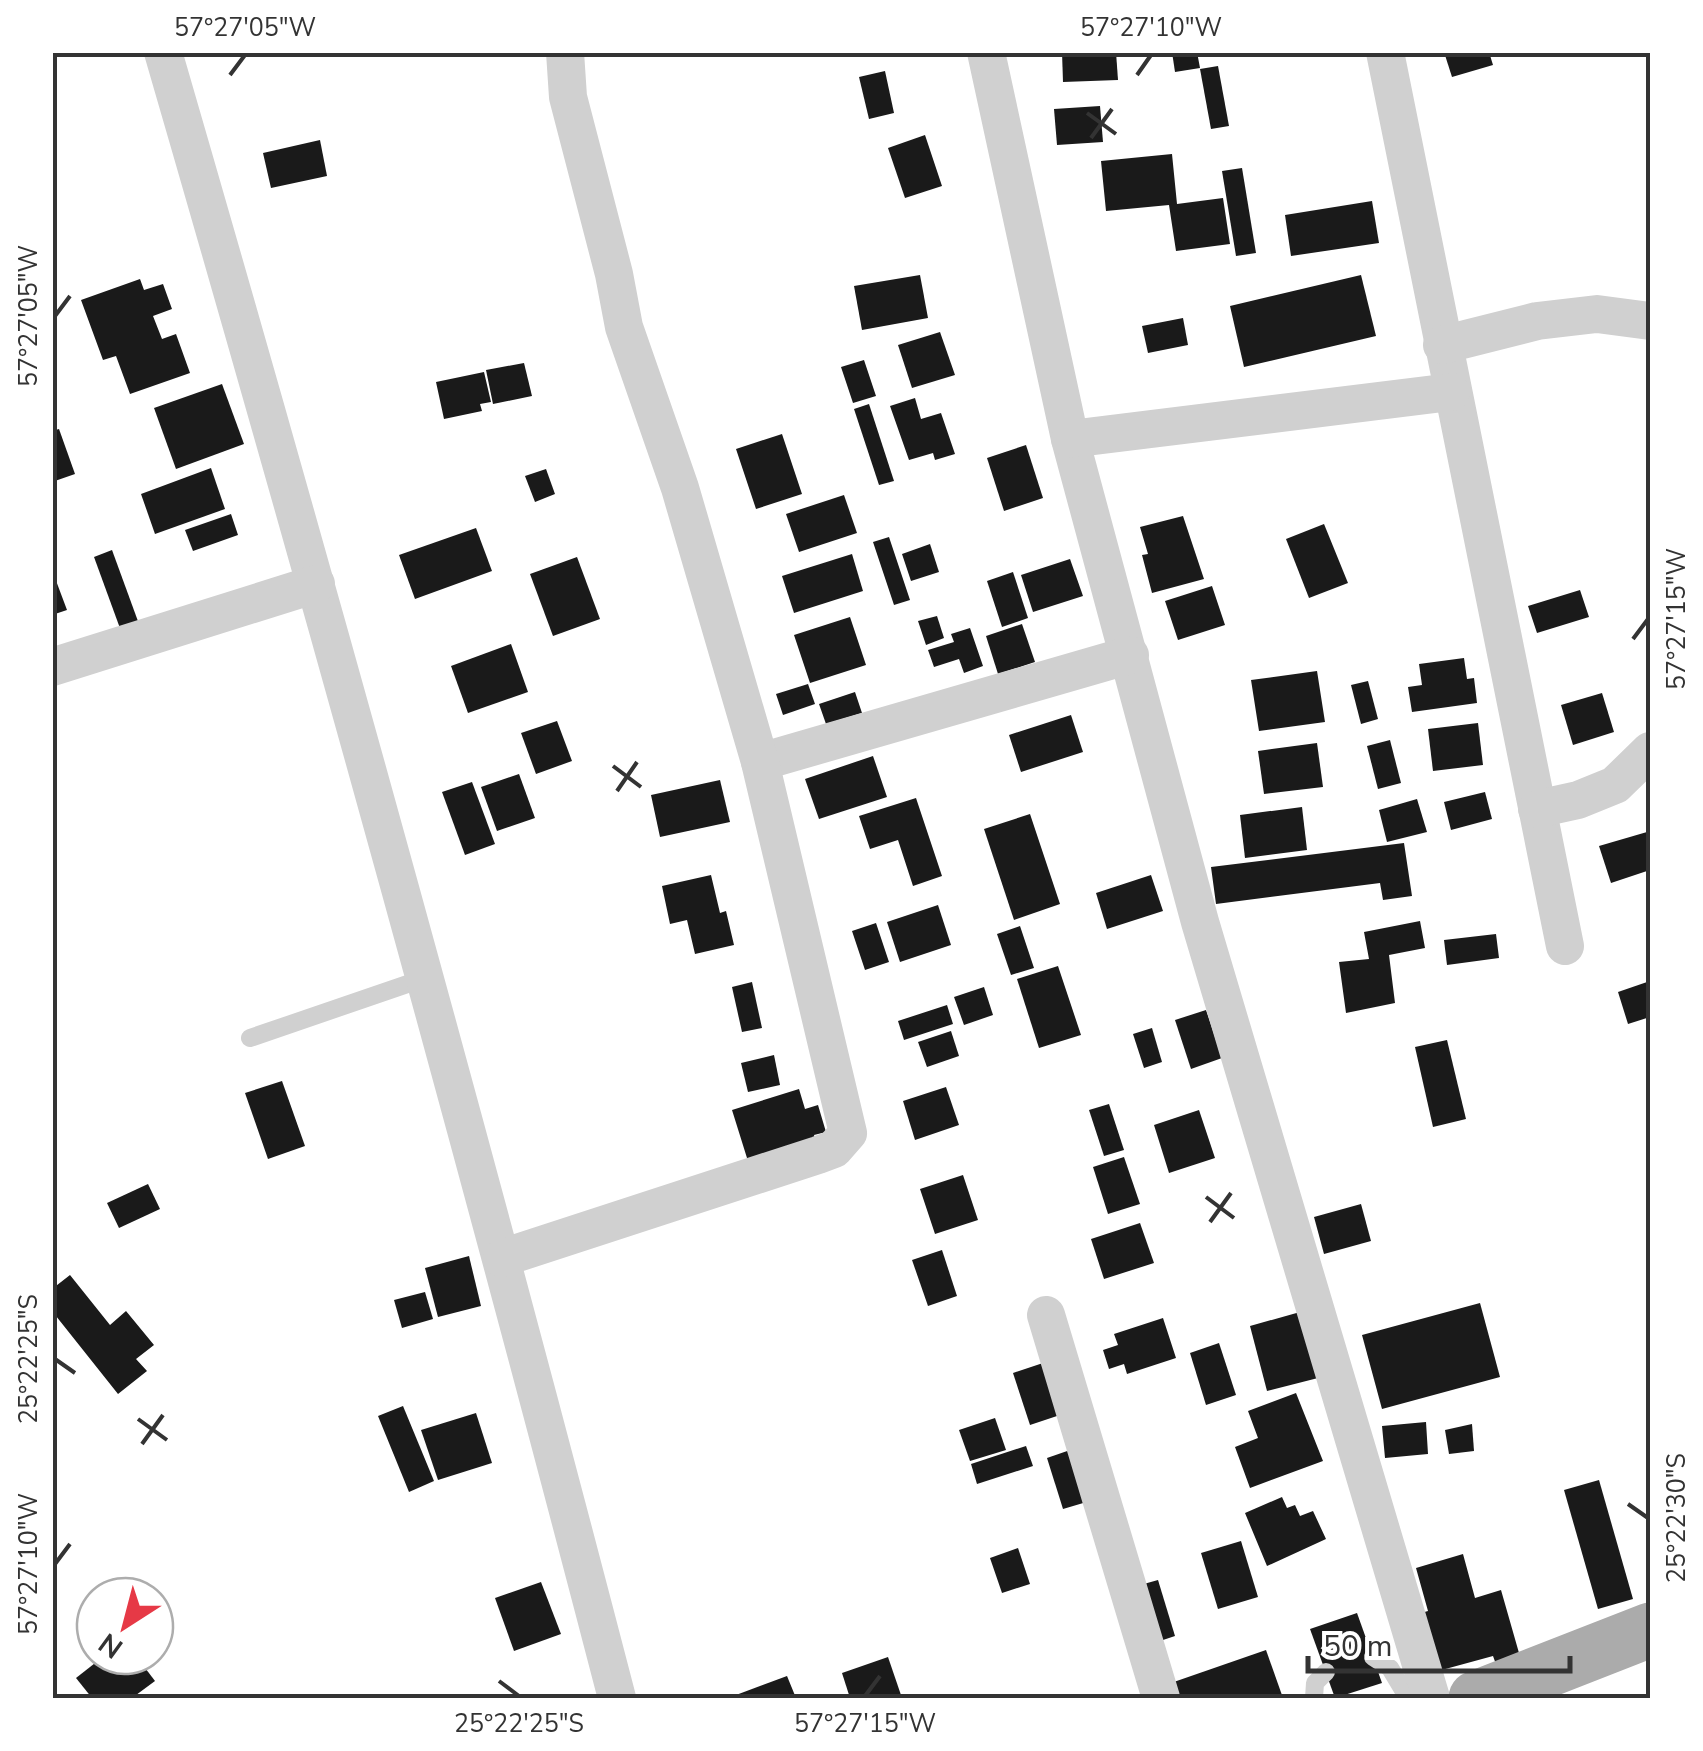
<svg xmlns="http://www.w3.org/2000/svg" width="1703" height="1751" font-family="'Nunito Sans',sans-serif">
  <style>
    .building { fill: #1a1a1a }
    .lines { fill: none; stroke-linecap: round; stroke-linejoin: round }
    .lane { stroke: #d0d0d0; stroke-width: 18 }
    .street { stroke: #d0d0d0; stroke-width: 38 }
    .primary { stroke: #ababab; stroke-width: 55 }
    .ticks { fill: none; stroke: #333; stroke-width: 4 }
    .neatline { fill: none; stroke: #333; stroke-width: 4 }
    .ticks-label { font-size: 25px; text-anchor: middle; fill: #333 }
  </style>
  <rect width="100%" height="100%" fill="#fff"/>
  <g class="building">
    <path d="M1062 52H1116L1118 80 1063 82Z"/>
    <path d="M1172 52H1197L1200 68 1175 72Z"/>
    <path d="M1444 52H1489L1493 65 1452 77Z"/>
    <path d="M1218 66 1229 126 1211 129 1200 69Z"/>
    <path d="M885 71 894 113 869 119 859 77Z"/>
    <path d="M1100 106 1103 142 1057 145 1054 109Z"/>
    <path d="M925 135 942 186 905 198 888 148Z"/>
    <path d="M320 140 327 176 271 188 263 153Z"/>
    <path d="M1172 154 1177 204 1223 198 1230 244 1176 251 1169 205 1106 211 1101 161Z"/>
    <path d="M1242 168 1256 253 1236 256 1222 171Z"/>
    <path d="M1372 201 1379 243 1291 256 1285 215Z"/>
    <path d="M920 275 928 318 862 330 854 286Z"/>
    <path d="M1361 275 1376 336 1244 367 1230 306Z"/>
    <path d="M140 279 144 290 163 284 172 309 153 316 162 339 176 334 190 373 130 394 116 356 103 360 81 300Z"/>
    <path d="M1183 318 1188 345 1148 353 1142 326Z"/>
    <path d="M940 332 955 375 912 388 898 345Z"/>
    <path d="M864 360 876 396 853 403 841 367Z"/>
    <path d="M524 363 532 396 493 404 486 370Z"/>
    <path d="M484 372 491 402 480 404 482 411 444 419 436 382Z"/>
    <path d="M222 384 244 444 176 469 154 408Z"/>
    <path d="M915 398 921 419 941 413 955 454 935 460 933 453 909 460 890 406Z"/>
    <path d="M869 404 894 481 879 485 854 409Z"/>
    <path d="M59 429 75 474 52 482V431Z"/>
    <path d="M782 434 802 494 756 509 736 449Z"/>
    <path d="M1026 445 1043 498 1004 511 987 458Z"/>
    <path d="M211 468 225 509 155 534 141 494Z"/>
    <path d="M546 469 555 494 535 502 525 476Z"/>
    <path d="M844 495 857 533 799 552 786 514Z"/>
    <path d="M231 514 238 535 193 551 185 530Z"/>
    <path d="M1183 516 1204 579 1152 593 1142 555 1148 554 1140 527Z"/>
    <path d="M1324 524 1348 583 1309 598 1286 539Z"/>
    <path d="M476 528 492 571 415 599 399 555Z"/>
    <path d="M889 537 910 600 894 605 873 542Z"/>
    <path d="M930 544 939 572 911 581 902 554Z"/>
    <path d="M112 550 139 624 121 631 94 557Z"/>
    <path d="M852 554 863 591 794 613 782 576Z"/>
    <path d="M577 557 600 619 553 636 530 574Z"/>
    <path d="M1070 559 1083 596 1033 612 1021 575Z"/>
    <path d="M1013 572 1028 618 1002 627 987 581Z"/>
    <path d="M55 578 67 610 55 614 52 606V579Z"/>
    <path d="M1212 586 1225 625 1178 640 1165 601Z"/>
    <path d="M1580 590 1589 617 1537 633 1528 606Z"/>
    <path d="M937 616 944 638 926 645 918 621Z"/>
    <path d="M850 617 866 665 810 683 794 635Z"/>
    <path d="M1022 624 1035 662 998 674 986 636Z"/>
    <path d="M970 628 983 666 964 673 959 659 934 667 928 650 954 642 951 634Z"/>
    <path d="M511 644 528 692 468 713 451 666Z"/>
    <path d="M1464 658 1467 679 1474 678 1477 703 1412 712 1408 687 1422 685 1419 664Z"/>
    <path d="M1317 671 1325 722 1259 731 1251 680Z"/>
    <path d="M1368 681 1378 719 1361 724 1351 685Z"/>
    <path d="M808 684 815 704 783 715 776 694Z"/>
    <path d="M855 692 862 713 826 724 819 704Z"/>
    <path d="M1602 693 1614 732 1573 745 1561 705Z"/>
    <path d="M1071 715 1083 752 1021 772 1009 735Z"/>
    <path d="M557 721 572 761 536 774 521 733Z"/>
    <path d="M1478 723 1483 765 1433 771 1428 729Z"/>
    <path d="M1390 740 1401 783 1378 789 1367 746Z"/>
    <path d="M1317 743 1323 787 1264 794 1258 751Z"/>
    <path d="M873 756 887 797 819 819 805 779Z"/>
    <path d="M519 774 535 818 497 831 481 787Z"/>
    <path d="M720 780 730 822 660 837 651 795Z"/>
    <path d="M472 782 495 844 465 855 442 792Z"/>
    <path d="M1485 792 1492 819 1451 830 1444 802Z"/>
    <path d="M916 798 942 876 913 886 898 840 870 849 859 816Z"/>
    <path d="M1417 799 1427 832 1387 842 1379 810Z"/>
    <path d="M1302 807 1307 850 1245 858 1240 815Z"/>
    <path d="M1030 814 1060 904 1014 920 984 829Z"/>
    <path d="M1647 832 1650 870 1611 883 1599 846Z"/>
    <path d="M1404 843 1412 896 1383 900 1380 883 1216 904 1211 867Z"/>
    <path d="M711 875 720 913 726 911 734 945 695 954 687 920 670 924 662 886Z"/>
    <path d="M1151 875 1163 911 1107 929 1096 893Z"/>
    <path d="M938 905 951 945 900 962 887 922Z"/>
    <path d="M1420 921 1425 948 1389 955 1395 1003 1346 1013 1339 962 1369 959 1364 932Z"/>
    <path d="M876 923 889 962 865 970 852 931Z"/>
    <path d="M1020 926 1034 968 1011 975 997 934Z"/>
    <path d="M1496 934 1499 958 1447 965 1444 940Z"/>
    <path d="M1058 966 1081 1035 1039 1048 1017 979Z"/>
    <path d="M1650 981V1017L1628 1024 1618 992Z"/>
    <path d="M752 982 762 1028 742 1032 732 987Z"/>
    <path d="M984 987 993 1015 964 1025 954 997Z"/>
    <path d="M947 1005 953 1024 904 1040 898 1021Z"/>
    <path d="M1206 1010 1222 1058 1191 1069 1175 1020Z"/>
    <path d="M1152 1028 1162 1062 1144 1068 1133 1034Z"/>
    <path d="M951 1031 959 1056 927 1067 918 1042Z"/>
    <path d="M1447 1040 1466 1119 1433 1127 1415 1047Z"/>
    <path d="M774 1055 780 1085 748 1092 741 1063Z"/>
    <path d="M282 1081 305 1146 268 1159 245 1093Z"/>
    <path d="M946 1087 959 1125 915 1140 903 1101Z"/>
    <path d="M799 1089 805 1109 818 1105 826 1132 814 1135 819 1153 752 1174 732 1110Z"/>
    <path d="M1109 1104 1124 1150 1104 1156 1089 1110Z"/>
    <path d="M1199 1110 1215 1158 1169 1173 1154 1125Z"/>
    <path d="M1124 1157 1140 1204 1108 1214 1093 1167Z"/>
    <path d="M963 1175 978 1220 935 1234 920 1189Z"/>
    <path d="M148 1184 160 1209 119 1228 107 1203Z"/>
    <path d="M1361 1204 1371 1241 1324 1254 1314 1217Z"/>
    <path d="M1140 1223 1154 1263 1104 1279 1091 1239Z"/>
    <path d="M942 1250 957 1296 928 1306 912 1260Z"/>
    <path d="M469 1256 481 1306 438 1317 425 1268Z"/>
    <path d="M70 1275 110 1325 126 1311 154 1345 136 1359 147 1371 118 1394 52 1311V1289Z"/>
    <path d="M425 1292 433 1319 402 1328 394 1300Z"/>
    <path d="M1480 1303 1500 1377 1382 1409 1362 1335Z"/>
    <path d="M1300 1312 1318 1378 1267 1391 1250 1326Z"/>
    <path d="M1163 1318 1176 1358 1127 1374 1124 1364 1109 1369 1103 1350 1118 1345 1114 1334Z"/>
    <path d="M1219 1343 1236 1395 1206 1405 1190 1353Z"/>
    <path d="M1046 1362 1063 1414 1030 1425 1013 1373Z"/>
    <path d="M1296 1393 1323 1461 1250 1488 1235 1447 1258 1438 1248 1411Z"/>
    <path d="M403 1406 434 1481 409 1492 378 1416Z"/>
    <path d="M476 1413 492 1463 438 1480 421 1430Z"/>
    <path d="M995 1418 1006 1450 970 1461 959 1430Z"/>
    <path d="M1426 1422 1428 1454 1385 1458 1382 1426Z"/>
    <path d="M1472 1424 1474 1451 1449 1454 1445 1430Z"/>
    <path d="M1026 1446 1033 1466 977 1484 971 1464Z"/>
    <path d="M1073 1449 1090 1501 1063 1509 1047 1458Z"/>
    <path d="M1599 1480 1633 1599 1598 1609 1564 1490Z"/>
    <path d="M1282 1497 1287 1508 1295 1505 1300 1516 1313 1511 1326 1539 1267 1566 1245 1513Z"/>
    <path d="M1241 1541 1258 1597 1218 1609 1201 1553Z"/>
    <path d="M1018 1548 1030 1584 1002 1593 990 1558Z"/>
    <path d="M1463 1554 1475 1598 1501 1590 1521 1660 1497 1667 1493 1656 1438 1671 1421 1613 1428 1611 1416 1568Z"/>
    <path d="M1158 1580 1175 1636 1151 1644 1133 1587Z"/>
    <path d="M541 1582 561 1634 514 1651 495 1598Z"/>
    <path d="M1357 1613 1382 1683 1335 1698 1310 1629Z"/>
    <path d="M1266 1650 1283 1698H1173L1168 1684Z"/>
    <path d="M104 1656H136L155 1681 132 1698H92L76 1678Z"/>
    <path d="M888 1657 902 1698H850L842 1673Z"/>
    <path d="M787 1676 796 1698H728Z"/>
  </g>
  <g class="lines">
    <g class="lane">
      <path d="M250 1038 425 978"/>
      <path d="M1373 1657 1390 1668 1408 1698"/>
      <path d="M1314 1698 1315 1683 1326 1672"/>
    </g>
    <g class="street">
      <path d="M163 52C322 599 474 1148 617 1698"/>
      <path d="M986 52 1070 439 1200 922 1431 1698"/>
      <path d="M1385 52 1565 946"/>
      <path d="M1442 345 1537 321 1597 314 1650 321"/>
      <path d="M1070 439 1451 392"/>
      <path d="M52 667 316 584"/>
      <path d="M760 762 1130 655"/>
      <path d="M1537 809 1578 800 1615 785 1650 751"/>
      <path d="M502 1258 818 1155 834 1149 848 1133 760 762 680 488 624 327 614 274 568 97 565 52"/>
      <path d="M1046 1315 1161 1698"/>
    </g>
    <path class="primary" d="M1476 1698 1650 1630"/>
  </g>
  <path class="ticks" d="M230 75 245 55M1137 75 1151 55M1087 113 1116 134M1091 138 1112 109M55 316 70 296M1633 639 1648 619M613 766 641 787M617 791 637 762M1206 1197 1234 1218M1210 1222 1231 1193M55 1359 75 1373M138 1419 167 1440M142 1444 163 1415M1628 1504 1648 1518M55 1564 70 1544M499 1681 519 1696M865 1696 880 1676"/>
  <rect width="1703" height="1751" fill="none" stroke="#ffffff" stroke-width="110"/>
  <g transform="translate(125 1626) rotate(216)"><circle r="48" fill="#ffffff" stroke="#adadad" stroke-width="2.5"/>
  <path d="M0-8L18 38L0 25L-18 38Z" fill="#e63946"/>
  <text y="-15" font-size="28" font-weight="bold" text-anchor="middle" fill="#333333">N</text>
  </g>
  <path d="M1308 1656v15h262v-15" fill="none" stroke="#333333" stroke-width="5"/>
  <text x="1323" y="1656" font-size="30" fill="#333333" stroke="#ffffff" stroke-width="8" paint-order="stroke">50 m</text>
  <rect x="55" y="55" width="1593" height="1641" class="neatline"/>
  <g class="ticks-label">
    <text x="245" y="36">57°27'05"W</text>
    <text x="1151" y="36">57°27'10"W</text>
    <text transform="translate(28 316) rotate(-90)" y="9">57°27'05"W</text>
    <text transform="translate(1676 619) rotate(-90)" y="9">57°27'15"W</text>
    <text transform="translate(28 1359) rotate(-90)" y="9">25°22'25"S</text>
    <text transform="translate(1676 1518) rotate(-90)" y="9">25°22'30"S</text>
    <text transform="translate(28 1564) rotate(-90)" y="9">57°27'10"W</text>
    <text x="519" y="1732">25°22'25"S</text>
    <text x="865" y="1732">57°27'15"W</text>
  </g>
</svg>
